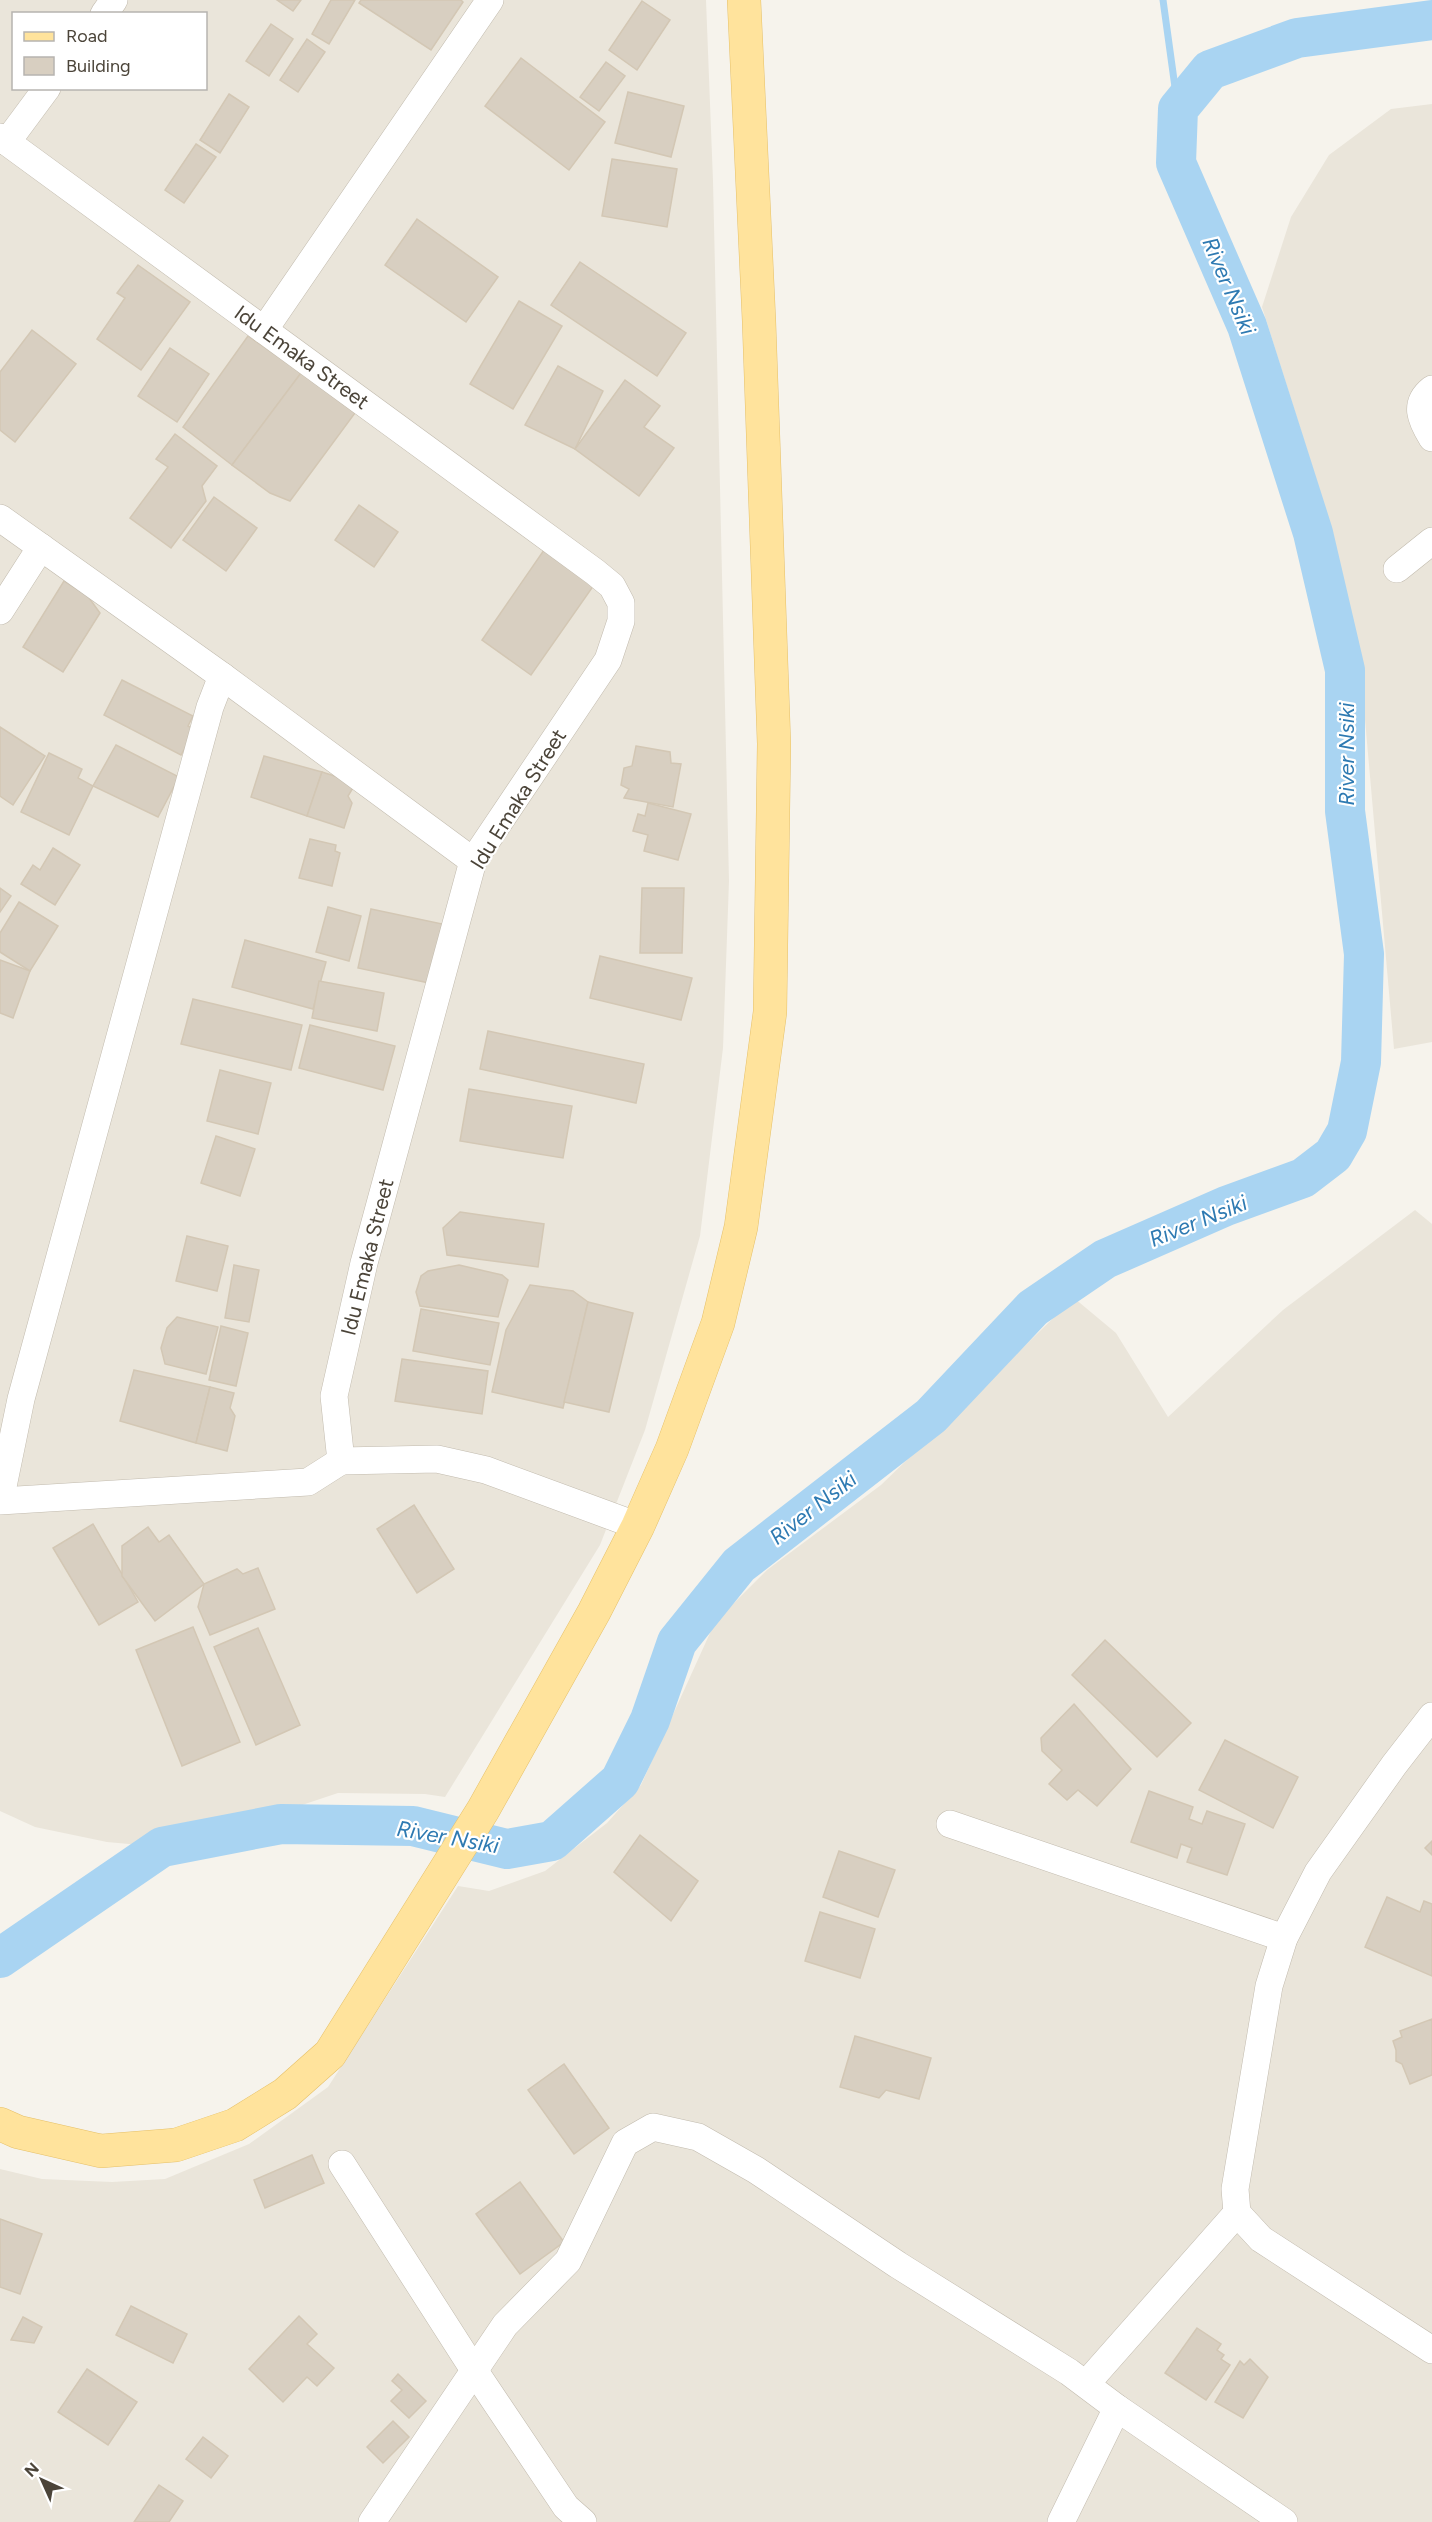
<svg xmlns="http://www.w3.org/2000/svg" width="1432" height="2522" font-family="Figtree,sans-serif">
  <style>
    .residential { fill: #eae5da; fill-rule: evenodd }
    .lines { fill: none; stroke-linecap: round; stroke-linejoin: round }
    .stream { stroke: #a9d4f2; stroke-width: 7 }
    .river { stroke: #a9d4f2; stroke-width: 40 }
    .building { fill: #d8cfc1; stroke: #d3c7b4; stroke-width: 1.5 }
    .minor-casing { stroke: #c2bbae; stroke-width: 28 }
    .major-casing { stroke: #e6c16a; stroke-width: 34 }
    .minor { stroke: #fff; stroke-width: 27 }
    .major { stroke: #ffe39c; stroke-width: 33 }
    .labels { text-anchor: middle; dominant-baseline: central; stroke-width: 4.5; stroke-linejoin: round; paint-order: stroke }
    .street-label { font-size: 21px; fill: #4b4439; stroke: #fff }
    .water-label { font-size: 22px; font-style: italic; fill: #2e7ab2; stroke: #fff }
  </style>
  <rect width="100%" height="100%" fill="#f6f3ec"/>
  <g class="residential">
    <path d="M0 0H706L713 181 729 881 723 1048 700 1236 645 1430 600 1545 445 1797 425 1794 338 1793 173 1848 107 1842 35 1827 0 1811ZM14 14H206V88H14Z"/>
    <path d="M1432 104V1042L1394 1049 1361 674 1320 491 1262 307 1291 217 1329 155 1391 109Z"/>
    <path d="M1415 1210 1432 1224V2522H0V2169L42 2179 112 2182 165 2179 249 2144 328 2087 458 1886 489 1891 545 1871 607 1823 641 1785 715 1622 767 1570 881 1485 1074 1298 1116 1333 1168 1417 1283 1310Z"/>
  </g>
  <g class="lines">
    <path class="stream" d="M1163 0 1178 109"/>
    <path class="river" d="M0 1958 162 1847 281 1824 413 1826 507 1849 552 1841 620 1781 650 1720 677 1642 739 1565 931 1416 1033 1308 1105 1259 1226 1206 1303 1178 1333 1155 1347 1131 1361 1062 1364 954 1345 811V670L1313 533 1247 326 1176 163 1178 109 1210 70 1297 38 1432 20"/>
  </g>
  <g class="building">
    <path d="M277 0H301L293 11Z"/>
    <path d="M331 0H355L329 44 312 34Z"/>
    <path d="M361 0H461L463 2 431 50 359 3Z"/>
    <path d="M642 1 670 20 637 70 609 50Z"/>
    <path d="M271 24 293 39 269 76 246 61Z"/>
    <path d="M307 39 325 52 298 92 280 80Z"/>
    <path d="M521 58 605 122 569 170 485 106Z"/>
    <path d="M606 62 625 76 599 111 580 97Z"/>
    <path d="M628 92 684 106 671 157 615 143Z"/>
    <path d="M229 94 249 107 220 153 200 140Z"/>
    <path d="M196 144 216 157 184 203 165 190Z"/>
    <path d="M612 159 677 169 667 227 602 216Z"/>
    <path d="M417 219 498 277 466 322 385 265Z"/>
    <path d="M580 262 686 333 657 376 551 305Z"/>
    <path d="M138 265 190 302 141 370 97 339 125 298 117 293Z"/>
    <path d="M519 301 562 326 513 409 470 384Z"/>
    <path d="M32 330 76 364 15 442 0 430V372Z"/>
    <path d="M248 336 301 373 232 465 183 427Z"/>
    <path d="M170 348 209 374 177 422 138 396Z"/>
    <path d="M558 366 603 391 575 449 525 425Z"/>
    <path d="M301 373 355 413 290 501 270 493 232 465Z"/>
    <path d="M625 380 660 406 644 427 674 448 639 496 575 449Z"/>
    <path d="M175 434 217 466 202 486 206 501 171 548 130 518 168 467 156 459Z"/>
    <path d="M214 497 257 528 226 571 183 540Z"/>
    <path d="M359 505 398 532 374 567 335 540Z"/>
    <path d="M544 550 594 585 531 675 482 640Z"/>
    <path d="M64 581 87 595 100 613 63 672 23 647Z"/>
    <path d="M122 680 193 716 188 726 195 730 181 755 104 715Z"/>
    <path d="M0 727 45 756 13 805 0 796Z"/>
    <path d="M116 745 179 777 158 817 93 786Z"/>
    <path d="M636 746 670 752 671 763 681 764 673 807 624 798 629 789 621 785 624 768 632 766Z"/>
    <path d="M49 753 82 769 78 778 93 786 69 835 21 812Z"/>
    <path d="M264 756 322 772 307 816 251 797Z"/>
    <path d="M322 772 356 783 348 796 352 803 344 828 307 816Z"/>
    <path d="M648 803 691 814 678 860 644 851 648 835 633 831 638 814 645 816Z"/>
    <path d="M310 839 336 845 335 851 340 853 332 886 299 878Z"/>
    <path d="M53 848 80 865 55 905 21 884 33 865 40 870Z"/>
    <path d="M0 888 11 896 0 912Z"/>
    <path d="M642 888H684L682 953H640Z"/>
    <path d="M19 902 58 926 30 971 0 952V933Z"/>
    <path d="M328 907 361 916 349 961 316 952Z"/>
    <path d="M371 909 447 925 434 984 358 968Z"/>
    <path d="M245 940 326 962 313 1009 232 987Z"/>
    <path d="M600 956 692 978 681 1020 590 998Z"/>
    <path d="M0 960 30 971 13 1018 0 1013Z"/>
    <path d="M319 981 384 993 377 1031 312 1018Z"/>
    <path d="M193 999 302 1025 291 1070 181 1044Z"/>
    <path d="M310 1025 395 1046 383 1090 299 1068Z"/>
    <path d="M488 1031 644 1064 636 1103 480 1069Z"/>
    <path d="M220 1070 271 1083 258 1134 207 1121Z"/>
    <path d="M469 1089 572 1106 563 1158 460 1141Z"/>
    <path d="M216 1136 255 1149 240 1196 201 1183Z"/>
    <path d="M460 1212 544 1224 538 1267 447 1255 443 1228Z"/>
    <path d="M187 1236 228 1246 217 1291 176 1281Z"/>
    <path d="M234 1265 259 1270 249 1322 225 1318Z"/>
    <path d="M459 1265 502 1275 508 1280 498 1317 420 1306 416 1292 421 1276 428 1271Z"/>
    <path d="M530 1285 573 1291 588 1302 563 1408 492 1392 506 1330Z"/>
    <path d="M588 1302 633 1313 609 1412 564 1402Z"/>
    <path d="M421 1309 499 1323 490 1365 413 1351Z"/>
    <path d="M177 1317 218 1327 206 1374 165 1364 161 1348 167 1328Z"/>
    <path d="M221 1326 248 1333 236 1386 209 1380Z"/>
    <path d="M402 1359 488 1371 482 1414 395 1401Z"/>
    <path d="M134 1370 210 1387 196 1443 120 1421Z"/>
    <path d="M210 1387 234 1393 230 1408 235 1416 227 1451 196 1443Z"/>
    <path d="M414 1505 454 1569 417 1593 377 1529Z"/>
    <path d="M93 1524 138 1602 99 1625 53 1548Z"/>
    <path d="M148 1527 159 1542 169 1535 204 1584 155 1621 122 1576V1546Z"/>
    <path d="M258 1568 275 1609 210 1635 198 1607 204 1584 237 1569 243 1574Z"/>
    <path d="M193 1627 240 1742 182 1766 136 1650Z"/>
    <path d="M258 1628 300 1725 256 1745 214 1647Z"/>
    <path d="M1105 1640 1191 1723 1157 1757 1072 1675Z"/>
    <path d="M1074 1704 1131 1769 1097 1806 1078 1790 1067 1800 1049 1784 1062 1770 1042 1751 1041 1738Z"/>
    <path d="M1225 1740 1298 1777 1273 1828 1199 1790Z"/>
    <path d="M1149 1791 1193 1807 1189 1819 1202 1824 1207 1811 1245 1824 1227 1875 1187 1862 1192 1848 1181 1844 1177 1858 1131 1842Z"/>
    <path d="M640 1835 698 1881 671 1921 614 1872Z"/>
    <path d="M1432 1841V1855L1425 1848Z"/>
    <path d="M839 1851 895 1870 878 1917 823 1897Z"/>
    <path d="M1387 1897 1420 1912 1424 1901 1432 1904V1976L1365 1947Z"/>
    <path d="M820 1912 875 1929 860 1978 805 1961Z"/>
    <path d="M1432 2019V2075L1410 2084 1402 2064 1396 2061V2050L1393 2041 1402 2037 1400 2031Z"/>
    <path d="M855 2036 931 2058 919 2099 886 2090 879 2098 840 2087Z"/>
    <path d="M564 2064 609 2128 574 2154 528 2090Z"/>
    <path d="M312 2155 324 2183 265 2208 254 2180Z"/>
    <path d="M520 2182 564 2242 520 2274 476 2214Z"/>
    <path d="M0 2219 42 2234 20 2294 0 2287Z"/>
    <path d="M131 2306 187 2334 173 2363 116 2335Z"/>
    <path d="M299 2316 317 2334 307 2344 334 2368 317 2386 307 2377 283 2402 249 2369Z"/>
    <path d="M23 2317 42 2327 34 2343 11 2340Z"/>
    <path d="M1197 2328 1221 2344 1217 2350 1224 2355 1221 2359 1230 2365 1206 2400 1165 2373Z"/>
    <path d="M1250 2359 1268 2377 1243 2418 1215 2402 1240 2361 1244 2365Z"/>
    <path d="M87 2369 137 2402 108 2445 58 2412Z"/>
    <path d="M398 2374 426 2401 409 2418 391 2401 402 2390 392 2381Z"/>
    <path d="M393 2421 409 2437 383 2463 367 2447Z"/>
    <path d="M203 2437 228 2456 211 2478 186 2459Z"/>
    <path d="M159 2485 183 2501 169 2522H134Z"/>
  </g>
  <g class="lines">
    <defs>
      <g id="minor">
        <path d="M104 14 114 0"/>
        <path d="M0 137 595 572 612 586 621 603V621L608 660 473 861 364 1263 334 1396 341 1461 437 1459 486 1470 638 1526"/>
        <path d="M7 142 47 88"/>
        <path d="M264 330 490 0"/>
        <path d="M1432 389C1413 404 1421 420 1432 438"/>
        <path d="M0 518 222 676 473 861"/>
        <path d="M1397 569 1432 541"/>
        <path d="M0 611 41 547"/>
        <path d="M222 676 210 707 21 1399 0 1501 308 1482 341 1461"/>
        <path d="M1432 1716 1394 1765 1318 1872 1284 1938 1269 1986 1235 2189 1237 2213 1261 2239 1432 2350"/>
        <path d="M950 1824 1284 1938"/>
        <path d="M342 2164 474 2370 566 2507 583 2522"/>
        <path d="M1086 2384 1237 2213"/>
        <path d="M372 2522 505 2325 568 2261 625 2143 653 2127 698 2137 756 2170 898 2265 1069 2372 1117 2408 1284 2522"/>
        <path d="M1061 2522 1117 2408"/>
      </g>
      <path id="major" d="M0 2124 18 2132 101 2151 176 2145 235 2125 285 2094 330 2054 483 1810 594 1612 638 1526 672 1449 718 1323 741 1227 770 1012 774 744 759 321 744 0"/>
    </defs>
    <use href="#minor" class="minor-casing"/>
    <use href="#major" class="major-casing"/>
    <use href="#minor" class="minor"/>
    <use href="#major" class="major"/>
  </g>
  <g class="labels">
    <g class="street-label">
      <text transform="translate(302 357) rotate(36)">Idu Emaka Street</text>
      <text transform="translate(518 799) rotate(-58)">Idu Emaka Street</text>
      <text transform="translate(367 1257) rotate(-76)">Idu Emaka Street</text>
    </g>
    <g class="water-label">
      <text transform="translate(1229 286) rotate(67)">River Nsiki</text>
      <text transform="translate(1346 754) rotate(-90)">River Nsiki</text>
      <text transform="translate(1198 1221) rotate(-22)">River Nsiki</text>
      <text transform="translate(813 1508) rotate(-38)">River Nsiki</text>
      <text transform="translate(448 1837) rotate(10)">River Nsiki</text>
    </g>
  </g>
  <rect x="12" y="12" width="195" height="78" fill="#ffffff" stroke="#b7b4b0" stroke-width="1.5"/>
  <rect x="24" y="32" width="30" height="9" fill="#ffe39c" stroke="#b7b4b0" stroke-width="1.5"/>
  <text x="66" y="42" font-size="18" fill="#4b4439">Road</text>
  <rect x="24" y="57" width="30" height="18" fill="#d8cfc1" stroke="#b7b4b0" stroke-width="1.5"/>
  <text x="66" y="72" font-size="18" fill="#4b4439">Building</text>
  <g transform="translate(42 2480) rotate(315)" stroke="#ffffff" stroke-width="4.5" paint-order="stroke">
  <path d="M0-4.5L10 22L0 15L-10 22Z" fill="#4b4439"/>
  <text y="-9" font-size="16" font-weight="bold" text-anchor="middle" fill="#4b4439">N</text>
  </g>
</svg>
